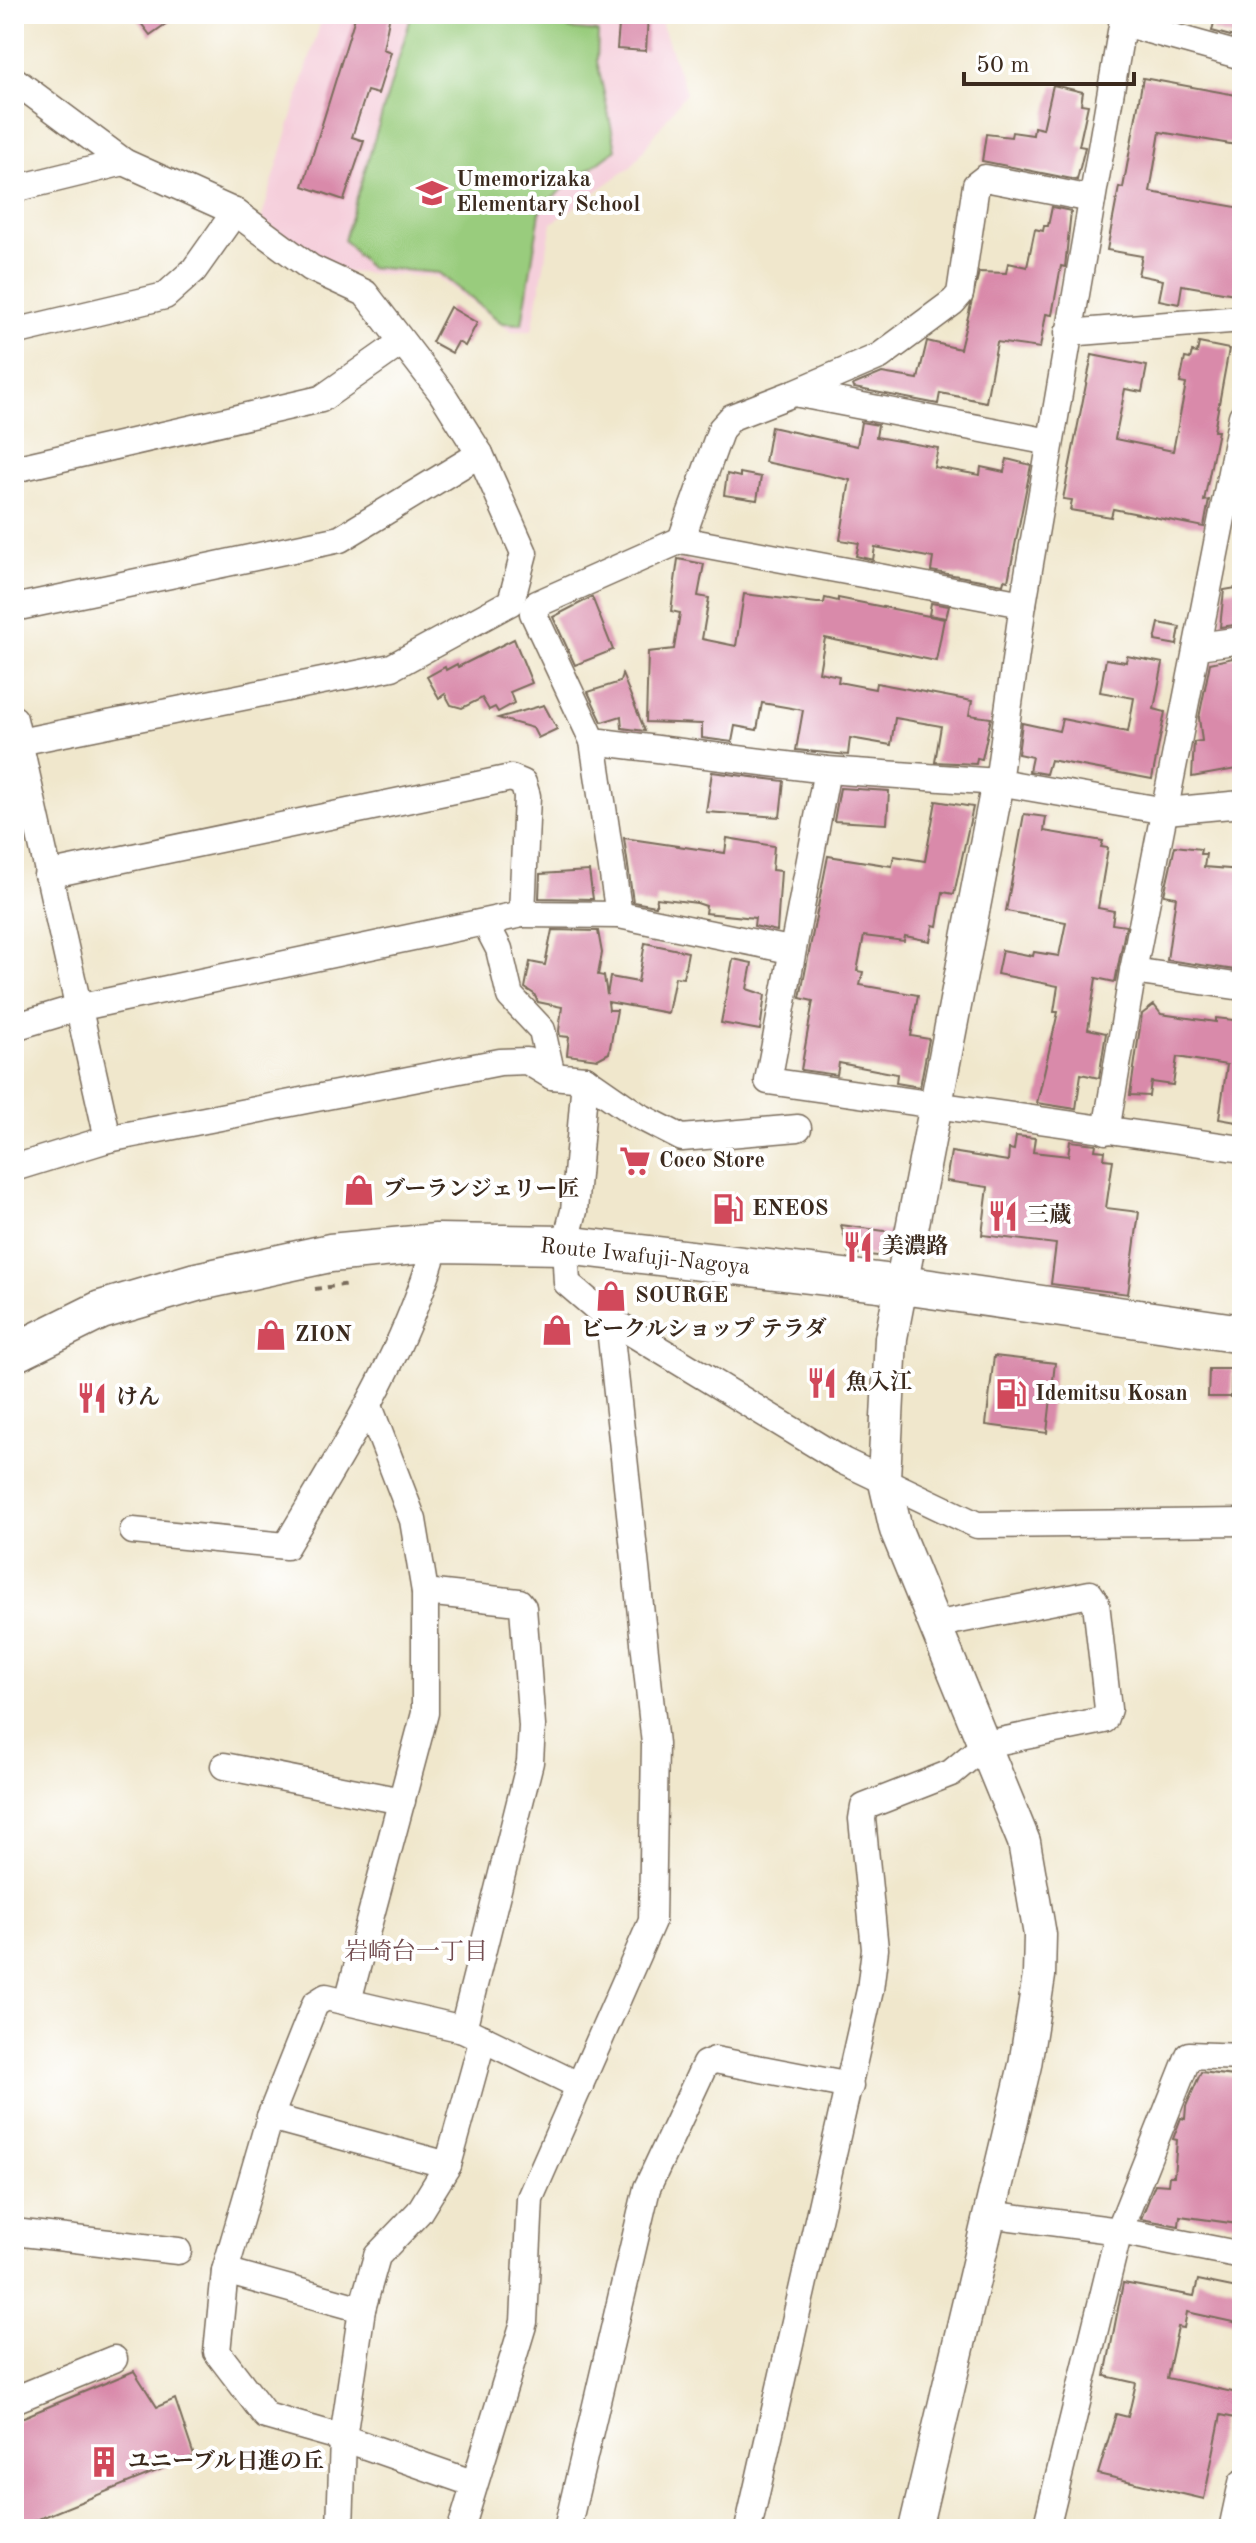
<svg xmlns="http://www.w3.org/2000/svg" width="1256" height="2543" font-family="'Old Standard TT','Noto Serif JP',serif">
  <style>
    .built { fill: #f5cfdb }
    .green { fill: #99cc7d; stroke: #6a7b4e; stroke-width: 2 }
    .building { fill: #d98aaa }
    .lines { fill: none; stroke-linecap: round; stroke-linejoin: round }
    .minor-casing { stroke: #7a6c5b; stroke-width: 29 }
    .tertiary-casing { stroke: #7a6c5b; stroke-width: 35 }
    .secondary-casing { stroke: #7a6c5b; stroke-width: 41 }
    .path { stroke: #7a6c5b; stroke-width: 4; stroke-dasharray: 6 6; stroke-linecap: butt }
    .minor { stroke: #fff; stroke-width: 26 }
    .tertiary { stroke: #fff; stroke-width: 32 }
    .secondary { stroke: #fff; stroke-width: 38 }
    .labels { text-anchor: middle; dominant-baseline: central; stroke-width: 8; stroke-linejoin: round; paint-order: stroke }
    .poi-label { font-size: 22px; font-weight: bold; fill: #3b2a1e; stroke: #fff; text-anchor: start }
    .street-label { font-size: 22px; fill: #3b2a1e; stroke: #fff }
    .neighbourhood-label { font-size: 24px; fill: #724c4f; stroke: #fff }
  </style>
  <rect width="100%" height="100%" fill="#fff"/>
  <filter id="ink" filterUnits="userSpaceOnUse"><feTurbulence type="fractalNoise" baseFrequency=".0125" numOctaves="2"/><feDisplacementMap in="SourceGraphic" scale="16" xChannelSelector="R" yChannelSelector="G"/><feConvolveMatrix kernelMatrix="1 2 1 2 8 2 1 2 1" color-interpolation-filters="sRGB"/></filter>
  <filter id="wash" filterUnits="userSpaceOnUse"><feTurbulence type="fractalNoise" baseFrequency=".006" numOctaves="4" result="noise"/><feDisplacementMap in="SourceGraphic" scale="32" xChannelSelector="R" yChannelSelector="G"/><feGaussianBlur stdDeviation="1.8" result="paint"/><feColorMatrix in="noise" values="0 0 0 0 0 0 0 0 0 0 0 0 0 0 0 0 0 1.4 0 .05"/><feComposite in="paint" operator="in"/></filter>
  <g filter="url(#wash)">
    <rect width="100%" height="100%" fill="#f0e7cc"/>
    <path class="built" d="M323 14H663L662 25 686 92 632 166 552 223 532 331H510L437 277 345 272 322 261 261 220Z"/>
    <path class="green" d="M412 14H570L569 29 598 32 597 61 616 149 541 206 522 324 502 323 439 273 368 267 344 240Z"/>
    <g id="blocks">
      <g class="building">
        <path d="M134 14H180L150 35Z"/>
        <path d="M356 14H390L383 49 391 52 378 94 367 91 352 137 364 141 344 200 303 186Z"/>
        <path d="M628 14 648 15 646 51 617 49 619 25H628Z"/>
        <path d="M1216 14H1242L1238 38 1212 31Z"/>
        <path d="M1143 78 1242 96V146L1160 132 1150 192 1242 208V278L1238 277 1235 294 1182 285 1179 304 1159 300 1163 280 1138 275 1142 256 1107 250 1119 187 1123 188Z"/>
        <path d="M1053 85 1083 92 1081 104 1088 105 1079 146 1085 147 1077 180 982 161 986 134 1011 137 1012 132 1033 135 1034 127 1043 129Z"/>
        <path d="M1052 207 1071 211 1065 267 1061 266 1052 315 1046 314 1040 348 997 342 986 402 940 393 938 404 854 388 853 385 882 373 918 379 927 341 960 349 979 272 1006 273 1008 263 1027 267 1035 229 1043 231 1044 226H1048Z"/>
        <path d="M450 307 477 323 465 346 458 342 452 353 432 342Z"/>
        <path d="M1199 343 1229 349 1214 431H1218L1204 501 1209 500 1204 527 1113 509 1111 517 1070 510 1072 500 1063 499 1092 355 1147 366 1142 392 1125 389 1115 439 1173 451 1186 384 1180 383 1185 358 1190 359 1192 352 1197 353Z"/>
        <path d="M861 422 878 425 876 437 938 448 934 467 980 475 981 467 1004 472 1007 459 1031 465 1008 581 1004 580 1003 584 931 571 933 558 875 547 873 560 856 556 859 543 840 540 850 480 765 462 771 427 857 446Z"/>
        <path d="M740 473 761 477 757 500 724 495 727 474 740 477Z"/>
        <path d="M678 559 704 564 698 596 709 598 702 639 736 646 744 594 817 603H824L825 598 838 601V598L944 619 936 661 825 638 819 672 839 676 838 682 875 689 876 683 972 701 969 715 991 718 982 759 977 758 976 764 935 762 941 726 895 718 891 745 850 738 848 755 796 750 803 710 762 703 757 730 735 726 732 742 702 738V724L646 722 648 652 674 649 680 613 671 611Z"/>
        <path d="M1242 587V624L1220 627 1224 590Z"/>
        <path d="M592 597 613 650 575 665 553 617Z"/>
        <path d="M931 603 949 606 946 618 929 615Z"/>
        <path d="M1159 623 1180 627 1177 645 1155 641Z"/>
        <path d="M514 639 532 683 510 692 514 703 498 712 495 707 489 710 482 698 462 708 451 705 445 694 439 698 427 677 445 667 446 670 457 664 458 667Z"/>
        <path d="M1127 656 1163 663 1154 709 1165 712 1152 779 1050 760 1046 774 1029 771 1032 757 1018 754 1022 723 1059 731 1062 719 1128 732 1134 698 1100 692 1106 659 1126 662Z"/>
        <path d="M1242 656V768L1192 777 1194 742 1202 741 1199 718 1210 663Z"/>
        <path d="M622 674 645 731 622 728 621 716 602 722 588 692 620 682Z"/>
        <path d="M544 705 557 729 538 738 533 728 498 718Z"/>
        <path d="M712 772 784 781 780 817 706 812Z"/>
        <path d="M840 788 889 791 887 824 834 821Z"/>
        <path d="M936 801 973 807 954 894 943 892 937 926 933 925 930 941 905 936 904 941 864 936 857 971 863 972 860 985 918 995 911 1036 929 1039 920 1087 896 1083 897 1074 839 1063 837 1075 801 1070 813 1001 800 998 828 856 892 866 894 856 925 861Z"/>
        <path d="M1024 814 1046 817 1044 831 1103 841 1101 847 1108 848 1098 908 1114 911 1112 924 1126 926 1115 982 1096 978 1088 1029 1106 1033 1099 1078 1081 1074 1076 1109 1037 1103 1058 1012H1054L1058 986 997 974 1002 950 1033 956 1034 952 1059 956 1066 922 1006 911Z"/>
        <path d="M624 838 725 853 727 838 774 846 772 870 781 871 777 931 754 926 755 918 705 913 706 906 697 903 657 898 656 906 633 902Z"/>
        <path d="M1175 846 1201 849 1200 854H1206L1204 867 1242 870V971L1167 960 1176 897 1164 895Z"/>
        <path d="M589 871 593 899 539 898 540 874Z"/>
        <path d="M552 930 598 931 602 953 598 975 604 976 607 995 610 977 638 982 645 943 688 952 683 978 675 977 668 1013 608 1002 609 1010H617L609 1053 598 1059 567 1055 569 1037 560 1036 559 1031 562 1007 538 1002 534 994 525 988 530 962 545 965Z"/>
        <path d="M733 959 752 963 747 989 765 995 760 1030 721 1023Z"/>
        <path d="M1154 1005 1161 1014 1216 1022V1018L1242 1021V1123L1219 1119 1227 1065 1177 1057 1173 1085 1151 1082 1149 1096 1130 1095 1142 1014Z"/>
        <path d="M1016 1136 1035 1138 1033 1152 1068 1156 1070 1141 1096 1144 1095 1150 1105 1151 1104 1159 1113 1160 1106 1208 1139 1212 1128 1294 1051 1284 1056 1244 982 1235 988 1187 946 1181 951 1152 1008 1161 1009 1149 1014 1150Z"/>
        <path d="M841 1225 892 1232 887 1257 849 1253Z"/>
        <path d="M994 1356 1055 1363 1047 1433 986 1425Z"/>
        <path d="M1209 1369H1232L1231 1397H1208Z"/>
        <path d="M1201 2072 1242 2077V2191L1238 2224 1180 2216 1179 2226 1141 2219 1155 2184 1168 2185 1169 2176H1174L1177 2140 1173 2139 1181 2118 1185 2119 1186 2106Z"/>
        <path d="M1198 2280 1242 2289V2324L1187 2312 1184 2328 1178 2327 1167 2378 1242 2394 1239 2419 1221 2415 1204 2499 1098 2474 1116 2414 1128 2417 1136 2383 1105 2376 1123 2283 1194 2296Z"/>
        <path d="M134 2371 157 2407 175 2399 194 2456 14 2529V2421Z"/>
      </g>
    </g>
  </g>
  <g filter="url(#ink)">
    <use href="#blocks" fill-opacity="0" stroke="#7a6c5b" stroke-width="2"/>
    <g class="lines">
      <defs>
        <g id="minor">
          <path d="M1123 23 1242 56"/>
          <path d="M14 80 124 162 235 212 311 268 365 293 441 392 480 454 524 553 511 602 392 667 19 742"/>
          <path d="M14 189 124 162"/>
          <path d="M14 332 165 296 194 270 235 212"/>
          <path d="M1068 333 1242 319"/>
          <path d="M794 393 880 356 953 302 960 294 976 185 985 178 1092 199"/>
          <path d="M14 469 321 399 402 342"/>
          <path d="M681 540 721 429 732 417 794 393 1050 442"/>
          <path d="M1023 604 681 540 537 604 533 613 593 741 827 770 998 782 1166 811 1242 804"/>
          <path d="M14 608 340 539 480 454"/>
          <path d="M1198 646 1242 640"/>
          <path d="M14 719 108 1139"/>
          <path d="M593 741 619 915"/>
          <path d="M827 770 768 1081 1242 1149"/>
          <path d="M998 782 1023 604 1124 14"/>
          <path d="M522 914 619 915 790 950"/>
          <path d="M486 924 499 949 510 996 542 1030 552 1076"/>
          <path d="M1133 971 1242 987"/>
          <path d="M14 1027 77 1008 522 914 527 796 523 783 511 778 47 875"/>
          <path d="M1106 1131 1133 971 1242 416"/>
          <path d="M14 1168 108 1139 500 1062 527 1061 552 1076 585 1079 637 1115 682 1138 798 1128"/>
          <path d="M609 1319 843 1461 977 1525 1242 1522"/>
          <path d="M133 1531 286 1546C343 1450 406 1352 436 1243"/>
          <path d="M425 1592 519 1602 523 1607 532 1726 530 1762 463 2029"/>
          <path d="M224 1766 402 1801"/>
          <path d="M348 2001 425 1713V1592L413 1520 369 1406"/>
          <path d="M270 2117 448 2165"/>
          <path d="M988 2214 1119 2231 1242 2255"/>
          <path d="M14 2232 178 2251"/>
          <path d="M225 2271 362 2309"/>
          <path d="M14 2400 114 2359"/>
          <path d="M472 2483 343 2438 266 2416 217 2352 225 2271 270 2117 315 2004 326 1997 463 2029 580 2086"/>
          <path d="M340 2529 343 2438 362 2309 377 2256 419 2212 448 2165 483 2038"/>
          <path d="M461 2529 524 2322 530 2198 652 1921 655 1744 609 1319 567 1283 565 1245 574 1211 585 1079"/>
          <path d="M567 2529 647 2188 705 2064 715 2060 850 2086"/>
          <path d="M748 2529 870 1990 875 1949 862 1819 864 1807 951 1773 986 1744 1104 1720 1108 1709 1096 1603 1090 1594 934 1625"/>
          <path d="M1046 2529 1119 2231 1189 2055 1242 2057"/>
          <path d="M1232 2529 1242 2483"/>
        </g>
        <path id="tertiary" d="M915 2529 1025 2065 1039 1976 1040 1935 1024 1842 896 1530 884 1478 891 1338 998 782"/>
        <path id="secondary" d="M14 1353 101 1310 196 1282 330 1253 436 1243 565 1245 903 1285 1242 1334"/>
      </defs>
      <use href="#minor" class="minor-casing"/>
      <use href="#tertiary" class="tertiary-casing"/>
      <use href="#secondary" class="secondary-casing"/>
      <path class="path" d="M315 1289 349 1284"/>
      <use href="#minor" class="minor"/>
      <use href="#tertiary" class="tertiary"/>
      <use href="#secondary" class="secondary"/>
    </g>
  </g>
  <defs>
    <symbol id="school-bare" viewBox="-9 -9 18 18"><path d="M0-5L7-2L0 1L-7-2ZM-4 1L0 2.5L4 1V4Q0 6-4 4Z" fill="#d1495b" stroke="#fff" stroke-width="2.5" paint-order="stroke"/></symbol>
    <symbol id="supermarket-bare" viewBox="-9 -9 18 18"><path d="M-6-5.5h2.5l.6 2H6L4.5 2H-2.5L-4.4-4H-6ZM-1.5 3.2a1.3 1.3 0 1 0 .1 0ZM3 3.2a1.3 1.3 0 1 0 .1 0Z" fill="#d1495b" stroke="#fff" stroke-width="2.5" paint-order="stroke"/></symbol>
    <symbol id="shop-bare" viewBox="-9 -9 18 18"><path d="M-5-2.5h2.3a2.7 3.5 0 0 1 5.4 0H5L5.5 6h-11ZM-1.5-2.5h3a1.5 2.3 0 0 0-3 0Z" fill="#d1495b" stroke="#fff" stroke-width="2.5" paint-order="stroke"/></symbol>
    <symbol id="fuel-bare" viewBox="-9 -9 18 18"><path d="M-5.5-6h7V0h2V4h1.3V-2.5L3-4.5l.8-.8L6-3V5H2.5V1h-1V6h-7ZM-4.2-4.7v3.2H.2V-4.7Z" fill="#d1495b" stroke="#fff" stroke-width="2.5" paint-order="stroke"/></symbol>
    <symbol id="restaurant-bare" viewBox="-9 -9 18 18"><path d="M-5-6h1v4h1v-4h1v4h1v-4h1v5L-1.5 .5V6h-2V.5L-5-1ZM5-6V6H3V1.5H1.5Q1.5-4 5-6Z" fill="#d1495b" stroke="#fff" stroke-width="2.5" paint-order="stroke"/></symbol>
    <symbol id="building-bare" viewBox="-9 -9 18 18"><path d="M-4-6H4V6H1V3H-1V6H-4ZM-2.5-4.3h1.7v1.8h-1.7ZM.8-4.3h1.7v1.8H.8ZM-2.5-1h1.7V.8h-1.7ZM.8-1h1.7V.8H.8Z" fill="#d1495b" stroke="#fff" stroke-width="2.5" paint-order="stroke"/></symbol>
  </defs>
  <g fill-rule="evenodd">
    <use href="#school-bare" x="410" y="171" width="44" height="44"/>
    <use href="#supermarket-bare" x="613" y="1139" width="44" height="44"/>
    <use href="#shop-bare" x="337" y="1168" width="44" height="44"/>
    <use href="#fuel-bare" x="706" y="1187" width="44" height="44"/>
    <use href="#restaurant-bare" x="981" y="1194" width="44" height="44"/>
    <use href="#restaurant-bare" x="836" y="1225" width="44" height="44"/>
    <use href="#shop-bare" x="589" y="1274" width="44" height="44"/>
    <use href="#shop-bare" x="535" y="1308" width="44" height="44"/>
    <use href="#shop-bare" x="249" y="1313" width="44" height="44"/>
    <use href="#restaurant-bare" x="800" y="1361" width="44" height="44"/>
    <use href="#fuel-bare" x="989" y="1372" width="44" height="44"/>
    <use href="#restaurant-bare" x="70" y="1376" width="44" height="44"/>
    <use href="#building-bare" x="82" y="2440" width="44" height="44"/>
  </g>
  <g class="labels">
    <g class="poi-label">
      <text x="456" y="180">Umemorizaka<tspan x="456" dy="25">Elementary School</tspan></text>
      <text x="659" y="1161">Coco Store</text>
      <text x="383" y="1190">ブーランジェリー匠</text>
      <text x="752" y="1209">ENEOS</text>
      <text x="1027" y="1216">三蔵</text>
      <text x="882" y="1247">美濃路</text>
      <text x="635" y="1296">SOURGE</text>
      <text x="581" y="1330">ビークルショップ テラダ</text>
      <text x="295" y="1335">ZION</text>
      <text x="846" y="1383">魚入江</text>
      <text x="1035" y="1394">Idemitsu Kosan</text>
      <text x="116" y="1398">けん</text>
      <text x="128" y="2462">ユニーブル日進の丘</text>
    </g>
    <g class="street-label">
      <text transform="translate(645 1257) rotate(6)">Route Iwafuji-Nagoya</text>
    </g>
    <g class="neighbourhood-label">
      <text x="416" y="1953">岩崎台一丁目</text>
    </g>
  </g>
  <rect width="1256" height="2543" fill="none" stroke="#fff" stroke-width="48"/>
  <path d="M964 72v12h170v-12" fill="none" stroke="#3b2a1e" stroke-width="4"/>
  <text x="976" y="72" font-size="24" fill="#3b2a1e" stroke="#ffffff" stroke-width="6" paint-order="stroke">50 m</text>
</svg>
